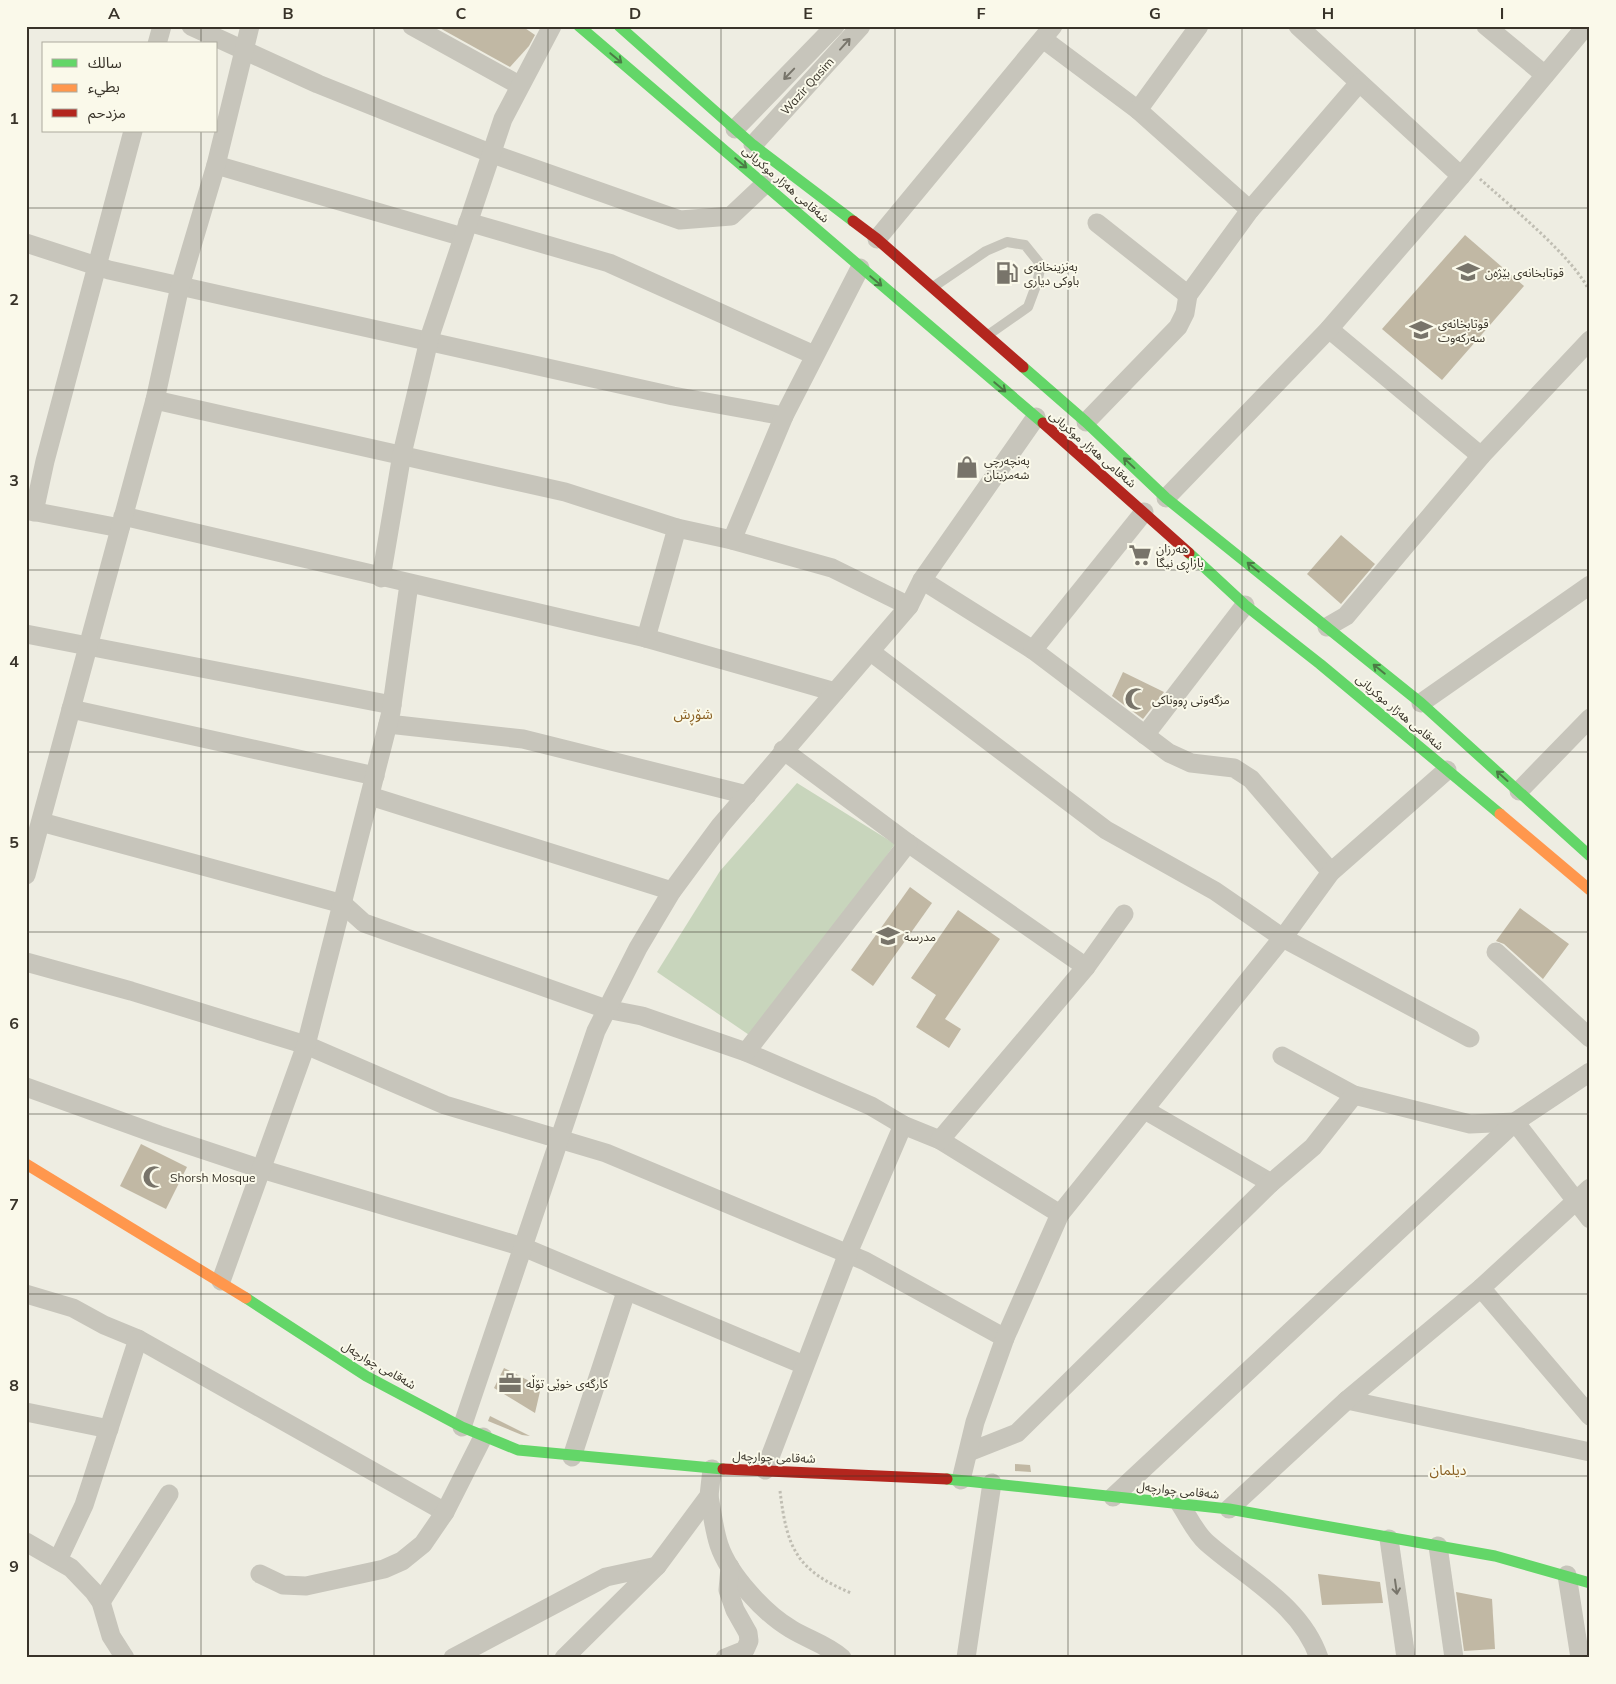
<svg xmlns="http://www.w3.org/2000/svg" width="1616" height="1684" font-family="Mulish,'Noto Sans Arabic',sans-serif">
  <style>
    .green { fill: #c8d5bc }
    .building { fill: #c1b8a4 }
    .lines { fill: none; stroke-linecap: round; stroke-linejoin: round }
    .path { stroke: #c0beb3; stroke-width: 3; stroke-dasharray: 2.5 2.5; stroke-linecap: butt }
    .lane { stroke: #c7c5bb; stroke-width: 10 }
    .street { stroke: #c7c5bb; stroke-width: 19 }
    .fast { stroke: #63d668; stroke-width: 11 }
    .slow { stroke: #ff974d; stroke-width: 11 }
    .jam { stroke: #b3261e; stroke-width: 11 }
    .oneway { stroke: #78756b }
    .oneway2 { stroke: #4b7c45 }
    .grid { fill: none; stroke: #383329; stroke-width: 1; stroke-opacity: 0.55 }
    .labels { text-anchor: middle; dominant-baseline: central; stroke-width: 4; stroke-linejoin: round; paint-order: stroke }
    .street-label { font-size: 12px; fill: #383329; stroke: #faf9ea }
    .poi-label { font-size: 12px; fill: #383329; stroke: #faf9ea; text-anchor: start }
    .neighbourhood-label { font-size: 14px; fill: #895f21; stroke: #faf9ea }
    .neatline { fill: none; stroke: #383329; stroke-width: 2 }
    .grid-label { font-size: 16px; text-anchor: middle; font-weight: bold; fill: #383329 }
  </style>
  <rect width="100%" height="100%" fill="#eeede2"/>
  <path class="green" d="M797 783 895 844 755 1039 657 972 720 871Z"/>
  <g class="building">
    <path d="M436 26H522L535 35 529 46 510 67Z"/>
    <path d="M1465 235 1524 286 1442 380 1382 329Z"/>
    <path d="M1341 535 1375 564 1341 604 1307 574Z"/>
    <path d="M1123 672 1164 692 1143 719 1112 696Z"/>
    <path d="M910 887 932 903 873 986 851 970Z"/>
    <path d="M1520 908 1569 944 1543 979 1504 944 1496 941Z"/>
    <path d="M958 910 1000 939 945 1019 961 1029 949 1048 916 1027 936 995 911 978Z"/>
    <path d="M141 1144 187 1167 166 1209 120 1186Z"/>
    <path d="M504 1368 541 1387 535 1413 494 1388Z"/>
    <path d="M490 1416 530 1436 522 1435 488 1421Z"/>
    <path d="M1015 1464 1030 1465 1031 1472 1015 1471Z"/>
    <path d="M1318 1574 1380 1582 1383 1603 1322 1605Z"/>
    <path d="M1456 1592 1492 1599 1495 1649 1464 1651Z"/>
  </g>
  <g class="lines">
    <g class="path">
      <path d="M1480 179C1509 205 1577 260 1590 293"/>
      <path d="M780 1491C787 1548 796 1570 851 1593"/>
    </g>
    <path class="lane" d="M933 287 986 251 1007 242 1025 245 1041 265 1037 283 1028 307 988 335"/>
    <g class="street">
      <path d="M191 26 318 84 490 153 680 220 731 216 765 184"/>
      <path d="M412 26 519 85"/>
      <path d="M1298 26 1461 176"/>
      <path d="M1486 26 1545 75"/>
      <path d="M1043 39 1138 110 1250 210"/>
      <path d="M157 44 162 26"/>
      <path d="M1138 110 1199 26"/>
      <path d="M735 129 835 26"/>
      <path d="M753 145 861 26"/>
      <path d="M216 165 463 237"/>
      <path d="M468 222 609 263 814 355"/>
      <path d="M1097 223 1188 295"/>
      <path d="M877 239 1053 26"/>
      <path d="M26 243 109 270 180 286 673 396 784 416"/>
      <path d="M1329 329 1481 456"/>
      <path d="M155 400 565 492 677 528 732 540 832 568 909 606"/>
      <path d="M1086 422 1178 327 1185 313 1188 295 1250 210 1359 83"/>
      <path d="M1166 498 1329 329 1461 176 1586 26"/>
      <path d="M26 510 120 528"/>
      <path d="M34 512 45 461 133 131"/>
      <path d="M123 516 646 638 835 692"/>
      <path d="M732 540 784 416 860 268"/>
      <path d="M381 578 402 454 430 336 503 119 552 26"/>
      <path d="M922 580 1033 650 1169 753 1191 763 1234 768 1251 779 1331 872"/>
      <path d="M1327 627 1346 616 1481 456 1590 340"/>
      <path d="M26 634 392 705"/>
      <path d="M646 638 677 528"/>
      <path d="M1033 650 1144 512"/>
      <path d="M871 652 1106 830 1215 891 1283 938 1470 1038"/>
      <path d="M1421 703 1590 585"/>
      <path d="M71 709 375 776"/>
      <path d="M388 724 523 739 747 795"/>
      <path d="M1145 735 1245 605"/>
      <path d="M783 750 908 843 1086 967"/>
      <path d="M1519 791 1590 718"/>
      <path d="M370 796 672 891"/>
      <path d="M41 822 343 904 364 923 606 1009 642 1016 746 1052 871 1106 903 1125 940 1140 1060 1214"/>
      <path d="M26 875 155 400 180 286 216 165 250 26"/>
      <path d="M1496 952 1590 1038"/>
      <path d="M26 962 131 991 306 1045 445 1105 606 1153 865 1261 1005 1338"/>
      <path d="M746 1052 908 843"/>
      <path d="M1282 1056 1354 1095 1470 1124 1515 1122 1590 1219"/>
      <path d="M26 1087 159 1135 261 1169 523 1247 804 1365"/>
      <path d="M1145 1110 1271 1183"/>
      <path d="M940 1140 1086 967 1124 914"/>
      <path d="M221 1281 306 1045 391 712 409 584"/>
      <path d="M1481 1288 1590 1416"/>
      <path d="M26 1294 73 1308 104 1325 138 1339 445 1512"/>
      <path d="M1347 1400 1590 1452"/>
      <path d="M26 1412 109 1429"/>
      <path d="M462 1427 596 1031 638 948 672 891 720 826 909 606 922 580 1036 417"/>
      <path d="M969 1452 1017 1433 1271 1183 1313 1147 1354 1095"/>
      <path d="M572 1457 626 1292"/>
      <path d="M765 1470 848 1253 903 1125"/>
      <path d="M961 1480 975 1422 1005 1338 1060 1214 1288 931 1331 872 1447 770"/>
      <path d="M709 1496C712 1512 714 1530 719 1545 729 1575 765 1614 791 1629 807 1639 828 1645 842 1658"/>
      <path d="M1113 1497 1515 1122 1590 1072"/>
      <path d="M1180 1504C1188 1516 1195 1532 1206 1542 1245 1577 1301 1604 1319 1658"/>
      <path d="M1229 1509 1347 1400 1481 1288 1590 1188"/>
      <path d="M1389 1539 1406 1658"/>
      <path d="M26 1542 71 1568 94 1592 101 1602 111 1636 125 1658"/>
      <path d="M1438 1546 1454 1658"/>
      <path d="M58 1560 84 1505 138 1339"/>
      <path d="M260 1574 283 1585 306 1586 384 1569 402 1561 423 1544 445 1512 483 1437"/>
      <path d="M1567 1575 1580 1658"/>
      <path d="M101 1602 169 1494"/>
      <path d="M453 1658 606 1577 657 1566"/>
      <path d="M564 1658 657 1566 709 1496 712 1469"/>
      <path d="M725 1658 745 1650 749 1641 748 1633 735 1610 728 1590 730 1567"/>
      <path d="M966 1658 992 1483"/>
    </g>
    <g class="fast">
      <path d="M579 26 1043 423"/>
      <path d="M619 26 753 145 853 221"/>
      <path d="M1023 367 1086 422 1166 498 1421 703 1590 856"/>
      <path d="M1189 553 1245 605 1320 664 1500 814"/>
      <path d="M246 1298 366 1376 462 1427 518 1450 723 1469"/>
      <path d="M947 1479 1229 1509 1495 1556 1590 1583"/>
    </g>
    <g class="slow">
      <path d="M1500 814 1590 890"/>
      <path d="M26 1164 246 1298"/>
    </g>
    <g class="jam">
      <path d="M853 221 877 239 1023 367"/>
      <path d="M1043 423 1189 553"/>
      <path d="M723 1469 947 1479"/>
    </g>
  </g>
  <defs><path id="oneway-shaft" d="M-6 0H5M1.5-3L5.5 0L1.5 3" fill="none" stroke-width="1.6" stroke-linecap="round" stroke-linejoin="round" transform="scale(1.25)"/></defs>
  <g class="oneway">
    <use href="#oneway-shaft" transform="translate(845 44) rotate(-48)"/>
    <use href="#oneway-shaft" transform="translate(789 74) rotate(134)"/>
    <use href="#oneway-shaft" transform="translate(1396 1587) rotate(82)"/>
  </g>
  <g class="oneway2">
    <use href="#oneway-shaft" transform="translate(616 58) rotate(40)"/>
    <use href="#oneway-shaft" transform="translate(741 163) rotate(40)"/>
    <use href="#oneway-shaft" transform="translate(876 281) rotate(40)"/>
    <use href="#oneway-shaft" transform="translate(1000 387) rotate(40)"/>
    <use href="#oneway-shaft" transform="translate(1129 463) rotate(-137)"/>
    <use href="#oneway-shaft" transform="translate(1253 567) rotate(-141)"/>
    <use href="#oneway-shaft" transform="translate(1379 669) rotate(-141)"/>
    <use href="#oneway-shaft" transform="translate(1502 776) rotate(-138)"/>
  </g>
  <path class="grid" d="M201 26V44M374 26V1658M548 26V1658M721 26V1658M895 26V1658M1068 26V1658M1242 26V1658M1415 26V1658M201 131V1658M26 208H1590M26 390H1590M26 570H1590M26 752H1590M26 932H1590M26 1114H1590M26 1294H1590M26 1476H1590"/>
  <defs>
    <symbol id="school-bare" viewBox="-9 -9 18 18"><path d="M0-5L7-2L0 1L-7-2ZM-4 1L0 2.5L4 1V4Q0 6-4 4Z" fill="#78746a" stroke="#faf9ea" stroke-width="2.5" paint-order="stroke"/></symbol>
    <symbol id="fuel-bare" viewBox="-9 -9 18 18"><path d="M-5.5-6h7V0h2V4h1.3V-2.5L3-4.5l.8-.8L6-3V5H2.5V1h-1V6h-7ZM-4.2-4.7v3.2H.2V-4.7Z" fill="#78746a" stroke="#faf9ea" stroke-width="2.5" paint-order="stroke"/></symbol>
    <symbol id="shop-bare" viewBox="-9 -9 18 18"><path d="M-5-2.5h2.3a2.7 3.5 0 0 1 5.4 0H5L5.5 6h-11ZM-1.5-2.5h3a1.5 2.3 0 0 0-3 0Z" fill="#78746a" stroke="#faf9ea" stroke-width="2.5" paint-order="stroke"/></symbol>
    <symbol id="supermarket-bare" viewBox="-9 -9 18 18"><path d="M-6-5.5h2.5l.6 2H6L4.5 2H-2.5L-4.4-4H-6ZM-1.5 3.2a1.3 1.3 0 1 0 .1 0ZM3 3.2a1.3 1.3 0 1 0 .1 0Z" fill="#78746a" stroke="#faf9ea" stroke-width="2.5" paint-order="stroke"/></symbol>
    <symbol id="mosque-bare" viewBox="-9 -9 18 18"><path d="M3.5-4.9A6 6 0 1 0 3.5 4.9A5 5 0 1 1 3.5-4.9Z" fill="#78746a" stroke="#faf9ea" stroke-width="2.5" paint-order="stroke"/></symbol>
    <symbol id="office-bare" viewBox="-9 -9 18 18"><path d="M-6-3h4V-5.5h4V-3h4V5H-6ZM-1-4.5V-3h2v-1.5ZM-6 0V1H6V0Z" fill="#78746a" stroke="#faf9ea" stroke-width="2.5" paint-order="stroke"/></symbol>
  </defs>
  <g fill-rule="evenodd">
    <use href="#school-bare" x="1452" y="256" width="32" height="32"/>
    <use href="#fuel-bare" x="991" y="257" width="32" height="32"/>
    <use href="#school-bare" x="1405" y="314" width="32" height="32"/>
    <use href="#shop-bare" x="951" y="451" width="32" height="32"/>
    <use href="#supermarket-bare" x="1124" y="539" width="32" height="32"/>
    <use href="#mosque-bare" x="1120" y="683" width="32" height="32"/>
    <use href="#school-bare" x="872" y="920" width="32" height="32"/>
    <use href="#mosque-bare" x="138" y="1161" width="32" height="32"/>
    <use href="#office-bare" x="494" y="1367" width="32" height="32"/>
  </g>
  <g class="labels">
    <g class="street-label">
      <text transform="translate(807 86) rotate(-48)">Wazir Qasim</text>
      <text transform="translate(786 184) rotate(41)">شەقامی ھەژار موکریانی</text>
      <text transform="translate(1093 449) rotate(41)">شەقامی ھەژار موکریانی</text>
      <text transform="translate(1400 712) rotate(40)">شەقامی ھەژار موکریانی</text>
      <text transform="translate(379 1365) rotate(30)">شەقامی چوارچەل</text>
      <text transform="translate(774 1457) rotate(2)">شەقامی چوارچەل</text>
      <text transform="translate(1178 1490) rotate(6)">شەقامی چوارچەل</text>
    </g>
    <g class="poi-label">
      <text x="1024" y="266">بەنزینخانەی<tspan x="1024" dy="14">باوکی دیاری</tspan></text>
      <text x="1485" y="272">قوتابخانەی بێژەن</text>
      <text x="1438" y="323">قوتابخانەی<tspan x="1438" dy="14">سەرکەوت</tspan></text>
      <text x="984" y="460">پەنچەرچی<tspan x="984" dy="14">شەمزینان</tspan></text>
      <text x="1156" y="548">هەرزان<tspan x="1156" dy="14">بازاڕی نیگا</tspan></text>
      <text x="1152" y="699">مزگەوتی ڕووناکی</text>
      <text x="904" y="936">مدرسة</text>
      <text x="170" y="1177">Shorsh Mosque</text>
      <text x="526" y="1383">کارگەی خوێی تۆڵە</text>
    </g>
    <g class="neighbourhood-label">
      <text x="693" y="714">شۆڕش</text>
      <text x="1448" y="1470">دیلمان</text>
    </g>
  </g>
  <rect width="1616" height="1684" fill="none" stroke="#faf9ea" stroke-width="55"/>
  <rect x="42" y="42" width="175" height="90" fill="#faf9ea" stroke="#acaa9d"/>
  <rect x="52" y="59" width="25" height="8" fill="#63d668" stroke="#acaa9d"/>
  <text x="88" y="68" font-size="15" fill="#383329">سالك</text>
  <rect x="52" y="84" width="25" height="8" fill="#ff974d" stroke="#acaa9d"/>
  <text x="88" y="92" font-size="15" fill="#383329">بطيء</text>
  <rect x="52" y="109" width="25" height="8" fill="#b3261e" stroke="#acaa9d"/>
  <text x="88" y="118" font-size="15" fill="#383329">مزدحم</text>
  <rect x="28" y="28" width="1560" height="1628" class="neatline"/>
  <g class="grid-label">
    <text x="114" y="19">A</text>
    <text x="288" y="19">B</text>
    <text x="461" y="19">C</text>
    <text x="635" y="19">D</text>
    <text x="808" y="19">E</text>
    <text x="981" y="19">F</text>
    <text x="1155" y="19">G</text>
    <text x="1328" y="19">H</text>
    <text x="1502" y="19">I</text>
    <text x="14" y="124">1</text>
    <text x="14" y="305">2</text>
    <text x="14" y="486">3</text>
    <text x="14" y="667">4</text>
    <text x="14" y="848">5</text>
    <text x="14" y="1029">6</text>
    <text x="14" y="1210">7</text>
    <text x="14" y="1391">8</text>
    <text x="14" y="1572">9</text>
  </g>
</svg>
